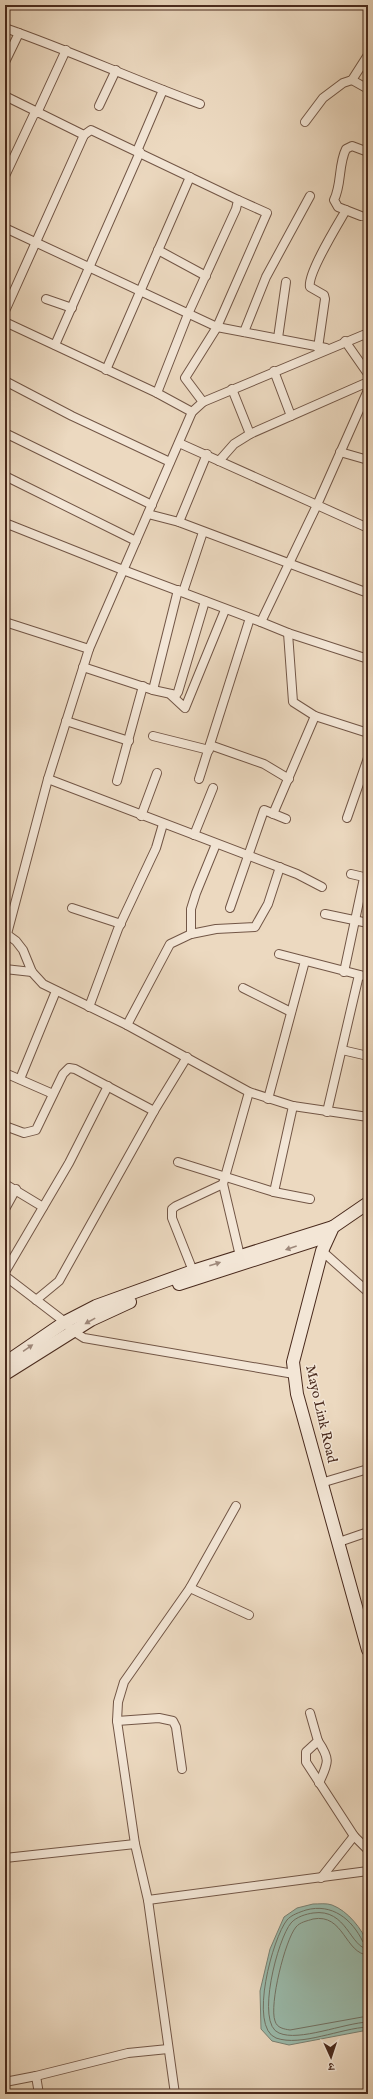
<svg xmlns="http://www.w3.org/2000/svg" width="373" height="2099" font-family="'IM FELL English','Noto Serif Devanagari',serif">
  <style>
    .water { fill: #9abbac; stroke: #7a8173 }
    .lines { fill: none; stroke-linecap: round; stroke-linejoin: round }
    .shore { stroke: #727264; stroke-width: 1 }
    .street-casing { stroke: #725646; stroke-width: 10 }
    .secondary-casing { stroke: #492a1d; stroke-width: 14 }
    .street { stroke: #f3e6d6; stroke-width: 8 }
    .secondary { stroke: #f3e6d6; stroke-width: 12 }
    .oneway { fill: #9e887a }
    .labels { text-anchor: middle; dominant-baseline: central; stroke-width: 3; stroke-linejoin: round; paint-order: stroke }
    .street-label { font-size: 14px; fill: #492a1d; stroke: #f3e6d6 }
  </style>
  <rect width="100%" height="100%" fill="#ecd9c0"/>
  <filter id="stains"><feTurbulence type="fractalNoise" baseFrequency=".005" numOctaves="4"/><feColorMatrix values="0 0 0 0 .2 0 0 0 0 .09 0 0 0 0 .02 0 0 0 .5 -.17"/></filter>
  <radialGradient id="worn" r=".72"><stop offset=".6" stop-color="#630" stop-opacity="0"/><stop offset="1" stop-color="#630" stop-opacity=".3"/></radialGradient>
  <path class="water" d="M313 1904C319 1904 327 1903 332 1905 348 1911 362 1929 368 1944V2030L289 2045 272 2041 261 2029 260 1991 270 1949 284 1917 297 1908Z"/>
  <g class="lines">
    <g class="shore">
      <path d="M368 1944 363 1942C352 1919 332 1903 306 1910 300 1912 291 1915 287 1920 273 1937 248 2027 276 2038 301 2047 341 2028 368 2027"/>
      <path d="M368 1949C350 1948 347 1908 313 1913 306 1914 296 1917 291 1923 278 1938 255 2024 279 2033 299 2042 344 2023 368 2022"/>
      <path d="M368 1955C345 1954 344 1913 313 1919 307 1921 300 1922 296 1927 285 1940 269 2005 275 2021 277 2028 284 2029 290 2030L368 2016"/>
    </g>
    <defs>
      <g id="street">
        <path d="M5 28C71 51 134 80 200 104"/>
        <path d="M5 62 19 33"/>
        <path d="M352 80 368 89"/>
        <path d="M5 96 84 135 91 130 238 200 236 209 188 314 157 393"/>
        <path d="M99 106 116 70"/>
        <path d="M37 113 66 50"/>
        <path d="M305 122 323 98 343 83 352 80 368 55"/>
        <path d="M137 151 163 90"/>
        <path d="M5 176 35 112"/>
        <path d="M361 216 338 207 334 200C342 184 338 165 346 149L352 146 368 152"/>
        <path d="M5 228 217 327 326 348"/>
        <path d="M158 250 206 276"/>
        <path d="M46 299 72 308"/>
        <path d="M5 311 84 135"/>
        <path d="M5 322 157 393 192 412"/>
        <path d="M244 332 266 277 310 196"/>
        <path d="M278 338 286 282"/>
        <path d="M345 341 368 374"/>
        <path d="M55 345 140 152"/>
        <path d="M318 348 325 299 324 295 310 287C307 274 338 224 346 210"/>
        <path d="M106 370 190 177"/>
        <path d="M274 371 291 416"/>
        <path d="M5 381 72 416 170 462"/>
        <path d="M232 389 250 434"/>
        <path d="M368 390 317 505 368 528"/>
        <path d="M203 402 185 378 217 327 267 213 238 200"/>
        <path d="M5 433 152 505"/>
        <path d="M340 452 368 460"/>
        <path d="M219 461 234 444 250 434 368 382"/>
        <path d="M5 476 136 541"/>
        <path d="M148 514 179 522 368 593"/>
        <path d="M179 522 207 454"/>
        <path d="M5 523 123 570 261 622 317 505 179 443"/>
        <path d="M183 592 203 532"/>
        <path d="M5 622 89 649"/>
        <path d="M261 622 288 633 368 659"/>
        <path d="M288 633 293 702 315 716 368 733"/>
        <path d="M83 667 153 690 176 695 178 692 205 601"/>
        <path d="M153 690 178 590"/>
        <path d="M171 695 185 708 225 610"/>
        <path d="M66 721 129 741"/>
        <path d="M153 736 209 750"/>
        <path d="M210 745 264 764 289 779"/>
        <path d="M48 779 297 874 322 887"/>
        <path d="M199 779 250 618"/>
        <path d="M117 781 143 686"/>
        <path d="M273 814 315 716"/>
        <path d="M141 816 157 773"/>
        <path d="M347 818 368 758"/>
        <path d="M194 835 213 788"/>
        <path d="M351 874 368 878"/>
        <path d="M72 908 121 924"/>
        <path d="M230 908 264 810 286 819"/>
        <path d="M325 914 368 923"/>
        <path d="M5 933 16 941 23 950 32 972 43 984 127 1025 249 1092 293 1106 368 1117"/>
        <path d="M7 934 48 779 89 649 192 412 203 402 368 333"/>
        <path d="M191 934V909L196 893 216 844"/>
        <path d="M279 954 368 977"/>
        <path d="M5 969 32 972"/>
        <path d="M344 972 364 878"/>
        <path d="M243 988 291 1012"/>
        <path d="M89 1007 118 929 156 848 163 824"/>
        <path d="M127 1025 170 944 191 934 216 929 255 927 268 904 280 867"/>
        <path d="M342 1050 368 1056"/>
        <path d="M5 1073 53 1094"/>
        <path d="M20 1079 56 991"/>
        <path d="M268 1099 305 961"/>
        <path d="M327 1112 359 975"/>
        <path d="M5 1126 24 1133 36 1130 63 1074 69 1068 75 1069 154 1111"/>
        <path d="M178 1162 274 1192 310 1199"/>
        <path d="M5 1184 43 1207"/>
        <path d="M274 1192 293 1106"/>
        <path d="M5 1209 16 1189"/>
        <path d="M322 1251 368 1292"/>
        <path d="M240 1256 223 1184 249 1092"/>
        <path d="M193 1271 172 1218V1209L176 1206 223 1184"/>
        <path d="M5 1272 69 1163 108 1086"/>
        <path d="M5 1276 65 1322 73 1331 84 1338 294 1374"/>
        <path d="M36 1300 59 1281 154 1111 187 1057"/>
        <path d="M321 1483 368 1469"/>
        <path d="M339 1542 368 1532"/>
        <path d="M190 1588 249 1615"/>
        <path d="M310 1713 318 1741 306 1752V1762L354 1836 368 1850"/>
        <path d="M117 1721 159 1718 173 1721 176 1727 182 1769"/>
        <path d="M318 1741C331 1760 328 1763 319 1783"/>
        <path d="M5 1858 135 1844"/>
        <path d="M321 1878 354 1836"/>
        <path d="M148 1900 368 1871"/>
        <path d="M36 2076 39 2094"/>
        <path d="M5 2082 36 2076 128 2053 168 2049"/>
        <path d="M175 2094 148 1900 135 1844 117 1721 118 1702 124 1682 190 1588 236 1506"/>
      </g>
      <g id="secondary">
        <path d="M368 1203 333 1227 322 1251 293 1362 297 1394 368 1650"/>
        <path d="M179 1284 328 1236"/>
        <path d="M5 1363 65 1322 96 1306 193 1271 333 1227"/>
        <path d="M5 1374 91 1320 130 1302"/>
      </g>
    </defs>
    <use href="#street" class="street-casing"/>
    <use href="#secondary" class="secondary-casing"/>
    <use href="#street" class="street"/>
    <use href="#secondary" class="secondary"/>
  </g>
  <defs><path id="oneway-solid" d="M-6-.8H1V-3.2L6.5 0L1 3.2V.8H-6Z"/></defs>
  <g class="oneway">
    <use href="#oneway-solid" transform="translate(291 1248) rotate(161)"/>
    <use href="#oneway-solid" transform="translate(215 1264) rotate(-18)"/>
    <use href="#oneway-solid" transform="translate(90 1321) rotate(151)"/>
    <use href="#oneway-solid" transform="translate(28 1348) rotate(-34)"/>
  </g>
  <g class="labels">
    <g class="street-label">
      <text transform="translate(321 1414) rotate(77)">Mayo Link Road</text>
    </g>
  </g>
  <rect width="373" height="2099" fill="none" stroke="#ecd9c0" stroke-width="20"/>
  <rect x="6" y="6" width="361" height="2087" fill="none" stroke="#492a1d" stroke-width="2"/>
  <rect x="10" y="10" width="353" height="2079" fill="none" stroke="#492a1d"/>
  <g transform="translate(331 2057) rotate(177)" stroke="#f3e6d6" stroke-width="3" paint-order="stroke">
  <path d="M0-3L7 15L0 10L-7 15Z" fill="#492a1d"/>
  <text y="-6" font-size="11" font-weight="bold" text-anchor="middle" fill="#492a1d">उ</text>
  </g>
  <rect width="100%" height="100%" filter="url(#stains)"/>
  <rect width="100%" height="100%" fill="url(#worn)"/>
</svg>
